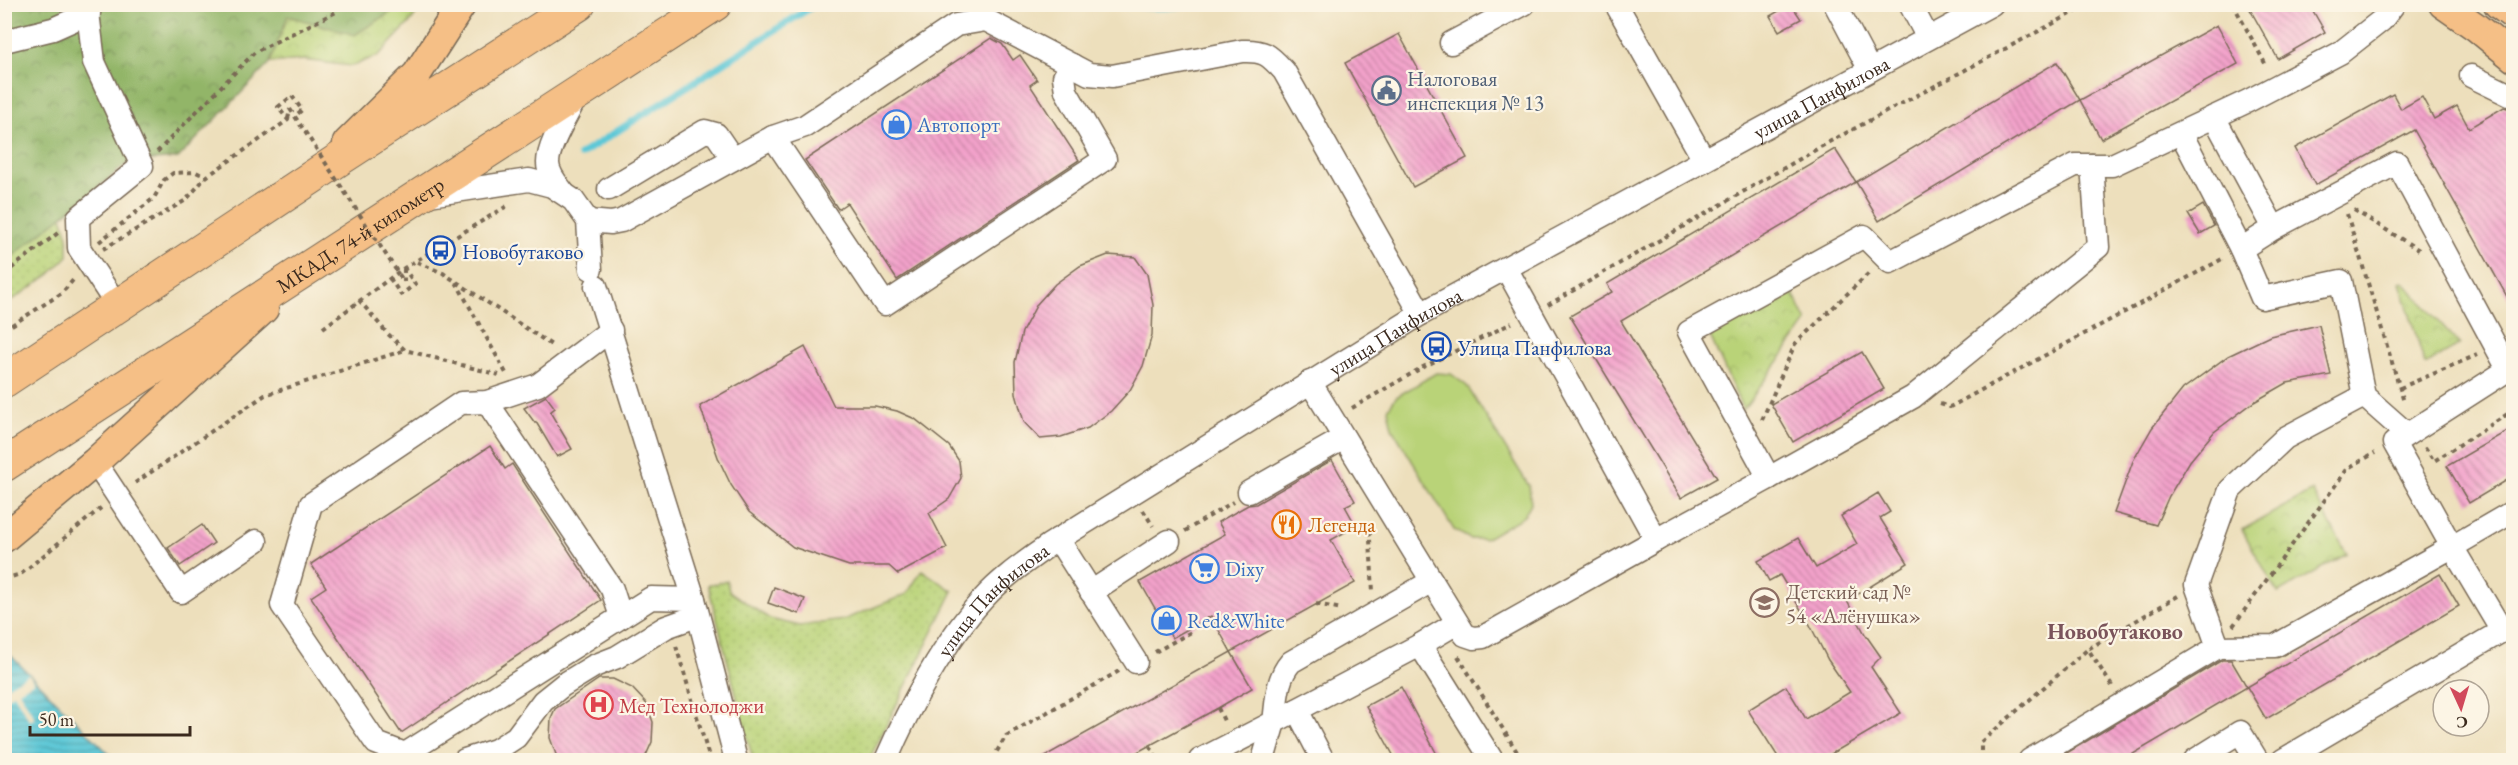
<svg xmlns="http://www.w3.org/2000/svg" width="2518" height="765" font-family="'EB Garamond',serif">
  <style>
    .grass { fill: url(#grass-dots); stroke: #7a7e4b; stroke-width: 1.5 }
    .forest { fill: url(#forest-crowns); stroke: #667043; stroke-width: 1.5 }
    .park { fill: url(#park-crowns); stroke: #7a7e4b; stroke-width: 1.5 }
    .pitch { fill: #b9d378; stroke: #7a7e4b; stroke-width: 1.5 }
    .water { fill: url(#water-rules); stroke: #4c797a; stroke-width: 1.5 }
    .pier { fill: #eddfbc }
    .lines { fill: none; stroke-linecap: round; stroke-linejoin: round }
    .stream { stroke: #5dc8d7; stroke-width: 7 }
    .building { fill: url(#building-back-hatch) }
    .minor-casing { stroke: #796955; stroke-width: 25 }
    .major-casing { stroke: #796955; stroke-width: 31 }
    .highway-casing { stroke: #796955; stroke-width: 35 }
    .path { stroke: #796955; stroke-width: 4; stroke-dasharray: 4.5 4.5; stroke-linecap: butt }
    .minor { stroke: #fff; stroke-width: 22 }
    .major { stroke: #f5bf86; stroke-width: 28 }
    .highway { stroke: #f5bf86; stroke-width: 33 }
    .path-bridge { stroke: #796955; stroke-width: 4; stroke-dasharray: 4.5 4.5; stroke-linecap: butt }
    .labels { text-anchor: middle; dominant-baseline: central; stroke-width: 4.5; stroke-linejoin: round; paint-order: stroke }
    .service-label { font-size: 21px; fill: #4e5e75; stroke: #fcf5e5; text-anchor: start }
    .street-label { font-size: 21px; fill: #3b2a1e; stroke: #fcf5e5 }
    .shop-label { font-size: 21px; fill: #366cbe; stroke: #fcf5e5; text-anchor: start }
    .transit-label { font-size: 21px; fill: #164399; stroke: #fcf5e5; text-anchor: start }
    .food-label { font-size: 21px; fill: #c56008; stroke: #fcf5e5; text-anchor: start }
    .education-label { font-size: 21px; fill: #785e54; stroke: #fcf5e5; text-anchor: start }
    .health-label { font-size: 21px; fill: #be3a42; stroke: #fcf5e5; text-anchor: start }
    .neighbourhood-label { font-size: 22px; font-weight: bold; fill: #7b545b; stroke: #fcf5e5 }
  </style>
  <defs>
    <pattern id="grass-dots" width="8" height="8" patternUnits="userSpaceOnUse" patternTransform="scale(1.5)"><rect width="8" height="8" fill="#b9d378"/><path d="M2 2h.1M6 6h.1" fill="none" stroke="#a0b567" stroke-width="1.8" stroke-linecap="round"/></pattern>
    <pattern id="forest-crowns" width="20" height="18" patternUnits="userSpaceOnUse" patternTransform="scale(1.5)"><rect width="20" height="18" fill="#92b568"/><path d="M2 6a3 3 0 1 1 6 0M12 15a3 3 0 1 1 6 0" fill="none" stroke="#789355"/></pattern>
    <pattern id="park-crowns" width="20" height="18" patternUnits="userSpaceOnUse" patternTransform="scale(1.5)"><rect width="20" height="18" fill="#b9d378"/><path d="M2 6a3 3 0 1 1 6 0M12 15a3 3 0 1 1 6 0" fill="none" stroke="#a0b567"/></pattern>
    <pattern id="water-rules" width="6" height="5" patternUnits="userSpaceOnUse" patternTransform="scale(1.5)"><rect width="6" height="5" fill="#5dc8d7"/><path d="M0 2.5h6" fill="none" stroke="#4ea3ae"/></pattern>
    <pattern id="building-back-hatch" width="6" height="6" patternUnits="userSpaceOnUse" patternTransform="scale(1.5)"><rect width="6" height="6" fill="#f3a2cb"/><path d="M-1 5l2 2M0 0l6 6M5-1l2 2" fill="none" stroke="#c684a4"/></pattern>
  </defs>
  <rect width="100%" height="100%" fill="#fcf5e5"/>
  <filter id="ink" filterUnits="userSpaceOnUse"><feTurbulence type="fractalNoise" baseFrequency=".0167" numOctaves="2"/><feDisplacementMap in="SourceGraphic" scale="12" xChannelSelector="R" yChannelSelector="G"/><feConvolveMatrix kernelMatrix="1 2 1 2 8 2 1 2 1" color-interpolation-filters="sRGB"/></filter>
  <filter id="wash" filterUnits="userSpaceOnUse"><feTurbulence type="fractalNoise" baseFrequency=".008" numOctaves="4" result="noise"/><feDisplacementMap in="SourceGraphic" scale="24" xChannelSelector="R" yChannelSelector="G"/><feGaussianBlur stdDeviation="1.35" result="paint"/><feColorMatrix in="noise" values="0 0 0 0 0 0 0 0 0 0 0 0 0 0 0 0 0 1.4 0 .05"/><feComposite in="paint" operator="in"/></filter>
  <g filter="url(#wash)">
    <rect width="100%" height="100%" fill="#eddfbc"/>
    <g class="grass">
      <path d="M62 216 68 237V256L49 275 5 305V262Z"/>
      <path d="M922 570 953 591 869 760H753L708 585 727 581 729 591 770 619 800 626 843 620 907 594Z"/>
    </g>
    <path class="forest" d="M5 5H399V7L355 35 288 16 270 63 178 158 129 162 5 262Z"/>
    <g class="park">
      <path d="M399 5H420L413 19 378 56 351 66 303 60 270 63 288 16 355 35 399 7Z"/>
      <path d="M2403 281 2460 345 2425 365 2400 282Z"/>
      <path d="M1792 291 1807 322 1743 410 1710 336Z"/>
      <path d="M2312 491 2347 554 2278 593 2242 530Z"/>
    </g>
    <path class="pitch" d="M1436 373 1451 374 1467 386 1529 486 1531 503 1524 516 1485 539H1470L1454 530 1392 428 1388 409 1396 397Z"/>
    <path class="water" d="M4 649 115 760H5Z"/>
    <path class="pier" d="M29 674 34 682 19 691 35 718 30 721 14 694 4 699 5 688Z"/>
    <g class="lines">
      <g class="stream">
        <path d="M1130 4C1150 9 1169 8 1189 4"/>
        <path d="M580 155 816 4"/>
      </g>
    </g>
    <g id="blocks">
      <g class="building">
        <path d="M1791 4 1801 19 1779 31 1770 16Z"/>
        <path d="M2247 4H2309L2325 32 2278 59Z"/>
        <path d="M2217 25 2238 64 2101 139 2080 100Z"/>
        <path d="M1399 34 1467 158 1413 187 1345 63Z"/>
        <path d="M991 38 1002 44 1013 60 1020 55 1037 80 1030 85 1079 160 897 280 847 203 838 209 805 160Z"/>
        <path d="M2057 62 2080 100 1879 221 1856 182Z"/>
        <path d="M2393 94 2401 109 2422 97 2434 119 2457 106 2469 128 2504 107 2514 110V309L2414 130 2315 185 2295 148Z"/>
        <path d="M1835 149 1856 182 1621 321 1717 478 1681 498 1570 316 1612 292 1607 284Z"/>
        <path d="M2203 205 2214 226 2200 234 2188 214Z"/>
        <path d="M1108 255 1135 257 1147 274 1153 305 1152 335 1143 366 1130 390 1111 411 1088 428 1061 437 1040 439 1024 422 1016 394 1015 362 1022 332 1037 304 1055 284 1080 266Z"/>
        <path d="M2319 325 2331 375 2287 383 2254 402 2214 432 2190 461 2169 496 2156 525 2114 513 2133 461 2152 428 2183 389 2228 356 2270 336Z"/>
        <path d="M805 347 834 406H875L897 411 915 419 949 446 959 461 961 478 949 499 929 513 947 548 898 574 889 566H849L793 547 749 512 731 485 719 460 700 406Z"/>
        <path d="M1862 352 1884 389 1793 442 1771 404Z"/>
        <path d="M546 396 555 408 550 412 572 449 557 457 536 422 535 423 524 408Z"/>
        <path d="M2514 427V476L2469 503 2447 466Z"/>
        <path d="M490 446 505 469 512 464 601 600 401 733 311 597 326 587 311 564Z"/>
        <path d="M1332 460 1355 501 1345 506 1356 526 1331 540 1355 583 1231 652 1211 616 1172 638 1140 582 1225 534 1218 522 1248 505 1256 504Z"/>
        <path d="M1878 493 1890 512 1880 518 1908 563 1847 601 1865 634 1881 657 1871 667 1901 713 1821 760H1780L1748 710 1786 686 1806 719 1850 692 1828 660 1809 623 1780 575 1769 581 1758 561 1798 538 1816 568 1857 544 1841 516Z"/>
        <path d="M202 525 214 543 180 566 168 548Z"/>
        <path d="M2440 574 2459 606 2266 719 2247 687Z"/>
        <path d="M774 587 805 599 799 614 768 603Z"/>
        <path d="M1231 652 1252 688 1218 708 1123 760H1038Z"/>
        <path d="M2222 660H2231L2247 687 2123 760H2055Z"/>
        <path d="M599 679H613L632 688 646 703 653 722 652 742 644 760H558L550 738 551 718 555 709Z"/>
        <path d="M1401 687 1440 760H1396L1366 706Z"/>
      </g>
    </g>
  </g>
  <g filter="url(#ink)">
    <use href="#blocks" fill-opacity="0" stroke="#796955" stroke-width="1.5"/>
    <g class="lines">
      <defs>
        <g id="minor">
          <path d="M87 4 94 62 142 166 78 218 79 248 118 307"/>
          <path d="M1616 4 1704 160"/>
          <path d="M1835 4 1870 70"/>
          <path d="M1910 4 1928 38"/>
          <path d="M4 41 53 29 89 13"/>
          <path d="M1451 43 1524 4"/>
          <path d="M2471 76 2514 97"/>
          <path d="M2214 117 2274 228 2241 249 2262 298 2341 281 2364 396 2407 434"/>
          <path d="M2181 133 2241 249"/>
          <path d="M773 137 885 304 1105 159 1066 91 1064 77 1072 65"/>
          <path d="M609 189 705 131 716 134 733 159"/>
          <path d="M563 192C557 184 548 174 548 163 548 144 570 111 578 93"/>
          <path d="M429 195 529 180 552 186 573 200 588 221 591 269"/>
          <path d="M588 221 611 223 621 221 773 137 805 126 956 25 986 20 1089 74 1112 76 1242 51C1265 50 1269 55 1284 71L1421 314"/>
          <path d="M2274 228 2397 163 2508 369"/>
          <path d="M1506 268 1656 540 1769 478 1689 332 1864 236 1890 262 2075 165H2112L2248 101 2340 53 2382 20 2394 4"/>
          <path d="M596 286 694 599 736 760"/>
          <path d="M611 330 538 385 487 402 461 403 311 504 282 605 376 743 405 754 651 598 694 599"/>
          <path d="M2514 366 2394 443 2452 547 2514 511"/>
          <path d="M1310 382 1465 635 1474 638 1483 637 1656 540"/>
          <path d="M487 402 612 589 621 617"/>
          <path d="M95 462 181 592 256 541"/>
          <path d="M1769 478 1913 397 2098 247 2092 165"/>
          <path d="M1249 492 1344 438"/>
          <path d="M1058 539 1136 662"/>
          <path d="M1091 592 1169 541"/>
          <path d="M1420 645 1492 760"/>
          <path d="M2218 647 2196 585 2230 490 2285 438 2364 396"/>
          <path d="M1297 710 1323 760"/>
          <path d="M465 760 496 750 516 737 543 701 563 685 594 666 617 657 666 627 697 616"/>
          <path id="s1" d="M886 760C909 707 944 641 984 598 1003 577 1026 562 1049 545L1421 314 1992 4"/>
          <path d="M1200 760 1274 722C1277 701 1276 679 1291 662L1432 581"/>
          <path d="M1263 760 1274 722 1420 645 1457 623"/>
          <path d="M2030 760 2218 647 2275 646 2452 547 2502 631 2283 760"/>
          <path d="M2195 760 2240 732 2257 760"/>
        </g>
        <g id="major">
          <path d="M2443 4 2476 27 2514 58"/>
          <path d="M2498 4 2514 16"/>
          <path d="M347 143 417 74 462 4"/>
          <path d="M4 538 95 462 264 309"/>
        </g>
        <g id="highway">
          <path d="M4 381 338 160 579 4"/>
          <path id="s2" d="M4 465 715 4"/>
        </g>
      </defs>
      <use href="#minor" class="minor-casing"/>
      <use href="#major" class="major-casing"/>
      <use href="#highway" class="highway-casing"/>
      <g class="path">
        <path d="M2233 4 2267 67"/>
        <path d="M288 119 290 109"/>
        <path d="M157 152 255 52 336 12 341 4"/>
        <path d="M2354 210 2419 250"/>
        <path d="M2347 214 2404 402"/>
        <path d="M99 242 154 198 164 180 173 173 196 172 206 177"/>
        <path d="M103 249 186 200 206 177 288 120 278 107 292 96 302 110 295 116"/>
        <path d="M417 262 443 273 553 346"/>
        <path d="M4 274 58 233"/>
        <path d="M393 279 391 280 401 295 415 284 404 268"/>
        <path d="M404 282V269"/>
        <path d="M456 282 507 375"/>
        <path d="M359 300 387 333 405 350 499 375"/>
        <path d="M1548 305 1829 142 2090 4"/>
        <path d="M323 328 404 268 507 206"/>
        <path d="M4 330 62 293 74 279"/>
        <path d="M2400 388 2477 355"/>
        <path d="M1940 404 1950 407 2224 258"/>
        <path d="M1352 408 1423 367 1512 323"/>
        <path d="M1762 420 1795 344 1871 271"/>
        <path d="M2425 447 2434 461 2514 410"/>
        <path d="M135 483 265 395 405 350"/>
        <path d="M1143 510 1153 526"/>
        <path d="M1369 522 1373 592"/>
        <path d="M1185 531 1233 502"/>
        <path d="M4 579 21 574 102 507"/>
        <path d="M1316 604 1342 609"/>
        <path d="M2233 626 2348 468 2375 453"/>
        <path d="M676 646 710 760"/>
        <path d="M1155 652 1193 631"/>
        <path d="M1458 656 1522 760"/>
        <path d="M2112 686 2088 649 2178 596"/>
        <path d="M1218 708 1225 723"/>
        <path d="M1150 746 1158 760"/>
        <path d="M994 760 996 753 1006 736 1119 671"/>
        <path d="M1981 760V742L2088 649"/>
      </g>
      <use href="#minor" class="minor"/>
      <use href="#major" class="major"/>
      <use href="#highway" class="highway"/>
      <path class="path-bridge" d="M290 109 404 282"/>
    </g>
  </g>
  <defs>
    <symbol id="civic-ring" viewBox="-11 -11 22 22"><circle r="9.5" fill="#fcf5e5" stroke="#5c6f8a" stroke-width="1.5"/><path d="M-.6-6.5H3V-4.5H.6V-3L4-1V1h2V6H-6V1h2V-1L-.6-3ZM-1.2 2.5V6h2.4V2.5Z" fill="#5c6f8a"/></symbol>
    <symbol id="shop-ring" viewBox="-11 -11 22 22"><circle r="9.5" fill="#fcf5e5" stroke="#3f7fe0" stroke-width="1.5"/><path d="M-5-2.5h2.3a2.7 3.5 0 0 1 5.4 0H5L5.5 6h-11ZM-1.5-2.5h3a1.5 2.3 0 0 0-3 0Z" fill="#3f7fe0"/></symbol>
    <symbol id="bus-ring" viewBox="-11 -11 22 22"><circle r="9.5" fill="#fcf5e5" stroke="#1a4fb4" stroke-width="1.5"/><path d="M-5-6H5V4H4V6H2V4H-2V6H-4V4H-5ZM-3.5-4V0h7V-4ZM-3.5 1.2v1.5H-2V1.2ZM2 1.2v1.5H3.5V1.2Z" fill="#1a4fb4"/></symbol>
    <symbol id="restaurant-ring" viewBox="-11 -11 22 22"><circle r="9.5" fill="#fcf5e5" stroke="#e8710a" stroke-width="1.5"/><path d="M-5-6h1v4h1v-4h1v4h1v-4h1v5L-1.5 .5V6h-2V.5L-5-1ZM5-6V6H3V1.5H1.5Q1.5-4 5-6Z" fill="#e8710a"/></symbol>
    <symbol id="supermarket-ring" viewBox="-11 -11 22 22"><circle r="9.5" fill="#fcf5e5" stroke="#3f7fe0" stroke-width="1.5"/><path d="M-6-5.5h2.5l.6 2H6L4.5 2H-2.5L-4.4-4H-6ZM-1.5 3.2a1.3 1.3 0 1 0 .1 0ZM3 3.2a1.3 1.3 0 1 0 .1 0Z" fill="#3f7fe0"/></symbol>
    <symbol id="school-ring" viewBox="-11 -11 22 22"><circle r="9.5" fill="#fcf5e5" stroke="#8d6e63" stroke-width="1.5"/><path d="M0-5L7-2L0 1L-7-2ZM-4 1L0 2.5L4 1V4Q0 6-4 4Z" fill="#8d6e63"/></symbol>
    <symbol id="hospital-ring" viewBox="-11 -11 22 22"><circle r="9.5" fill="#fcf5e5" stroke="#e0444e" stroke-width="1.5"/><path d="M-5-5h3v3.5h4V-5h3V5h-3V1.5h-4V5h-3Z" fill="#e0444e"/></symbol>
  </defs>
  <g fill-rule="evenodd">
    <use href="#civic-ring" x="1370" y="74" width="33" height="33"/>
    <use href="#shop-ring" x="880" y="108" width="33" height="33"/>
    <use href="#bus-ring" x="424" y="234" width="33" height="33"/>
    <use href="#bus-ring" x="1420" y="330" width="33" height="33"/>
    <use href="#restaurant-ring" x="1270" y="508" width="33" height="33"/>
    <use href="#supermarket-ring" x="1188" y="552" width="33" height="33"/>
    <use href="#school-ring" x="1748" y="586" width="33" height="33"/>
    <use href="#shop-ring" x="1150" y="604" width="33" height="33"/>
    <use href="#hospital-ring" x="582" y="688" width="33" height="33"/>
  </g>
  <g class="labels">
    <g class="service-label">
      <text x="1407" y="78">Налоговая<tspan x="1407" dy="24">инспекция № 13</tspan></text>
    </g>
    <g class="street-label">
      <text stroke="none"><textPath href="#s1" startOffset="1167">улица Панфилова</textPath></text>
      <text stroke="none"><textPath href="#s2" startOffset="424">МКАД, 74-й километр</textPath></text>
      <text stroke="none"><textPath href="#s1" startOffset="681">улица Панфилова</textPath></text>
      <text stroke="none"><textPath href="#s1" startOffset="195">улица Панфилова</textPath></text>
    </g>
    <g class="shop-label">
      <text x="917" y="124">Автопорт</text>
      <text x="1225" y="568">Dixy</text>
      <text x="1187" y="620">Red&amp;White</text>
    </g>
    <g class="transit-label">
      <text x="462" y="251">Новобутаково</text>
      <text x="1458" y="347">Улица Панфилова</text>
    </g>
    <g class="food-label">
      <text x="1308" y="524">Легенда</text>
    </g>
    <g class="education-label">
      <text x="1786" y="591">Детский сад №<tspan x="1786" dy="24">54 «Алёнушка»</tspan></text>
    </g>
    <g class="health-label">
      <text x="619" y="705">Мед Технолоджи</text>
    </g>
    <g class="neighbourhood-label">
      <text x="2115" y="631">Новобутаково</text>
    </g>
  </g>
  <rect width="2518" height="765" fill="none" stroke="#fcf5e5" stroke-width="24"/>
  <g transform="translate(2461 708) rotate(176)"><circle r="28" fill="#fcf5e5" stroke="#afa495" stroke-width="1.5"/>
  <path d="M0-4.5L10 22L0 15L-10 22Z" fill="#d1495b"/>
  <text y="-9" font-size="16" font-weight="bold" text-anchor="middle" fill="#3b2a1e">С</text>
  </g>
  <path d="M30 726v9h160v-9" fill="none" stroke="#3b2a1e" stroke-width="3"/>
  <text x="39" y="726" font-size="18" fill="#3b2a1e" stroke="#fcf5e5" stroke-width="4.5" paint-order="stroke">50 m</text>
</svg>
